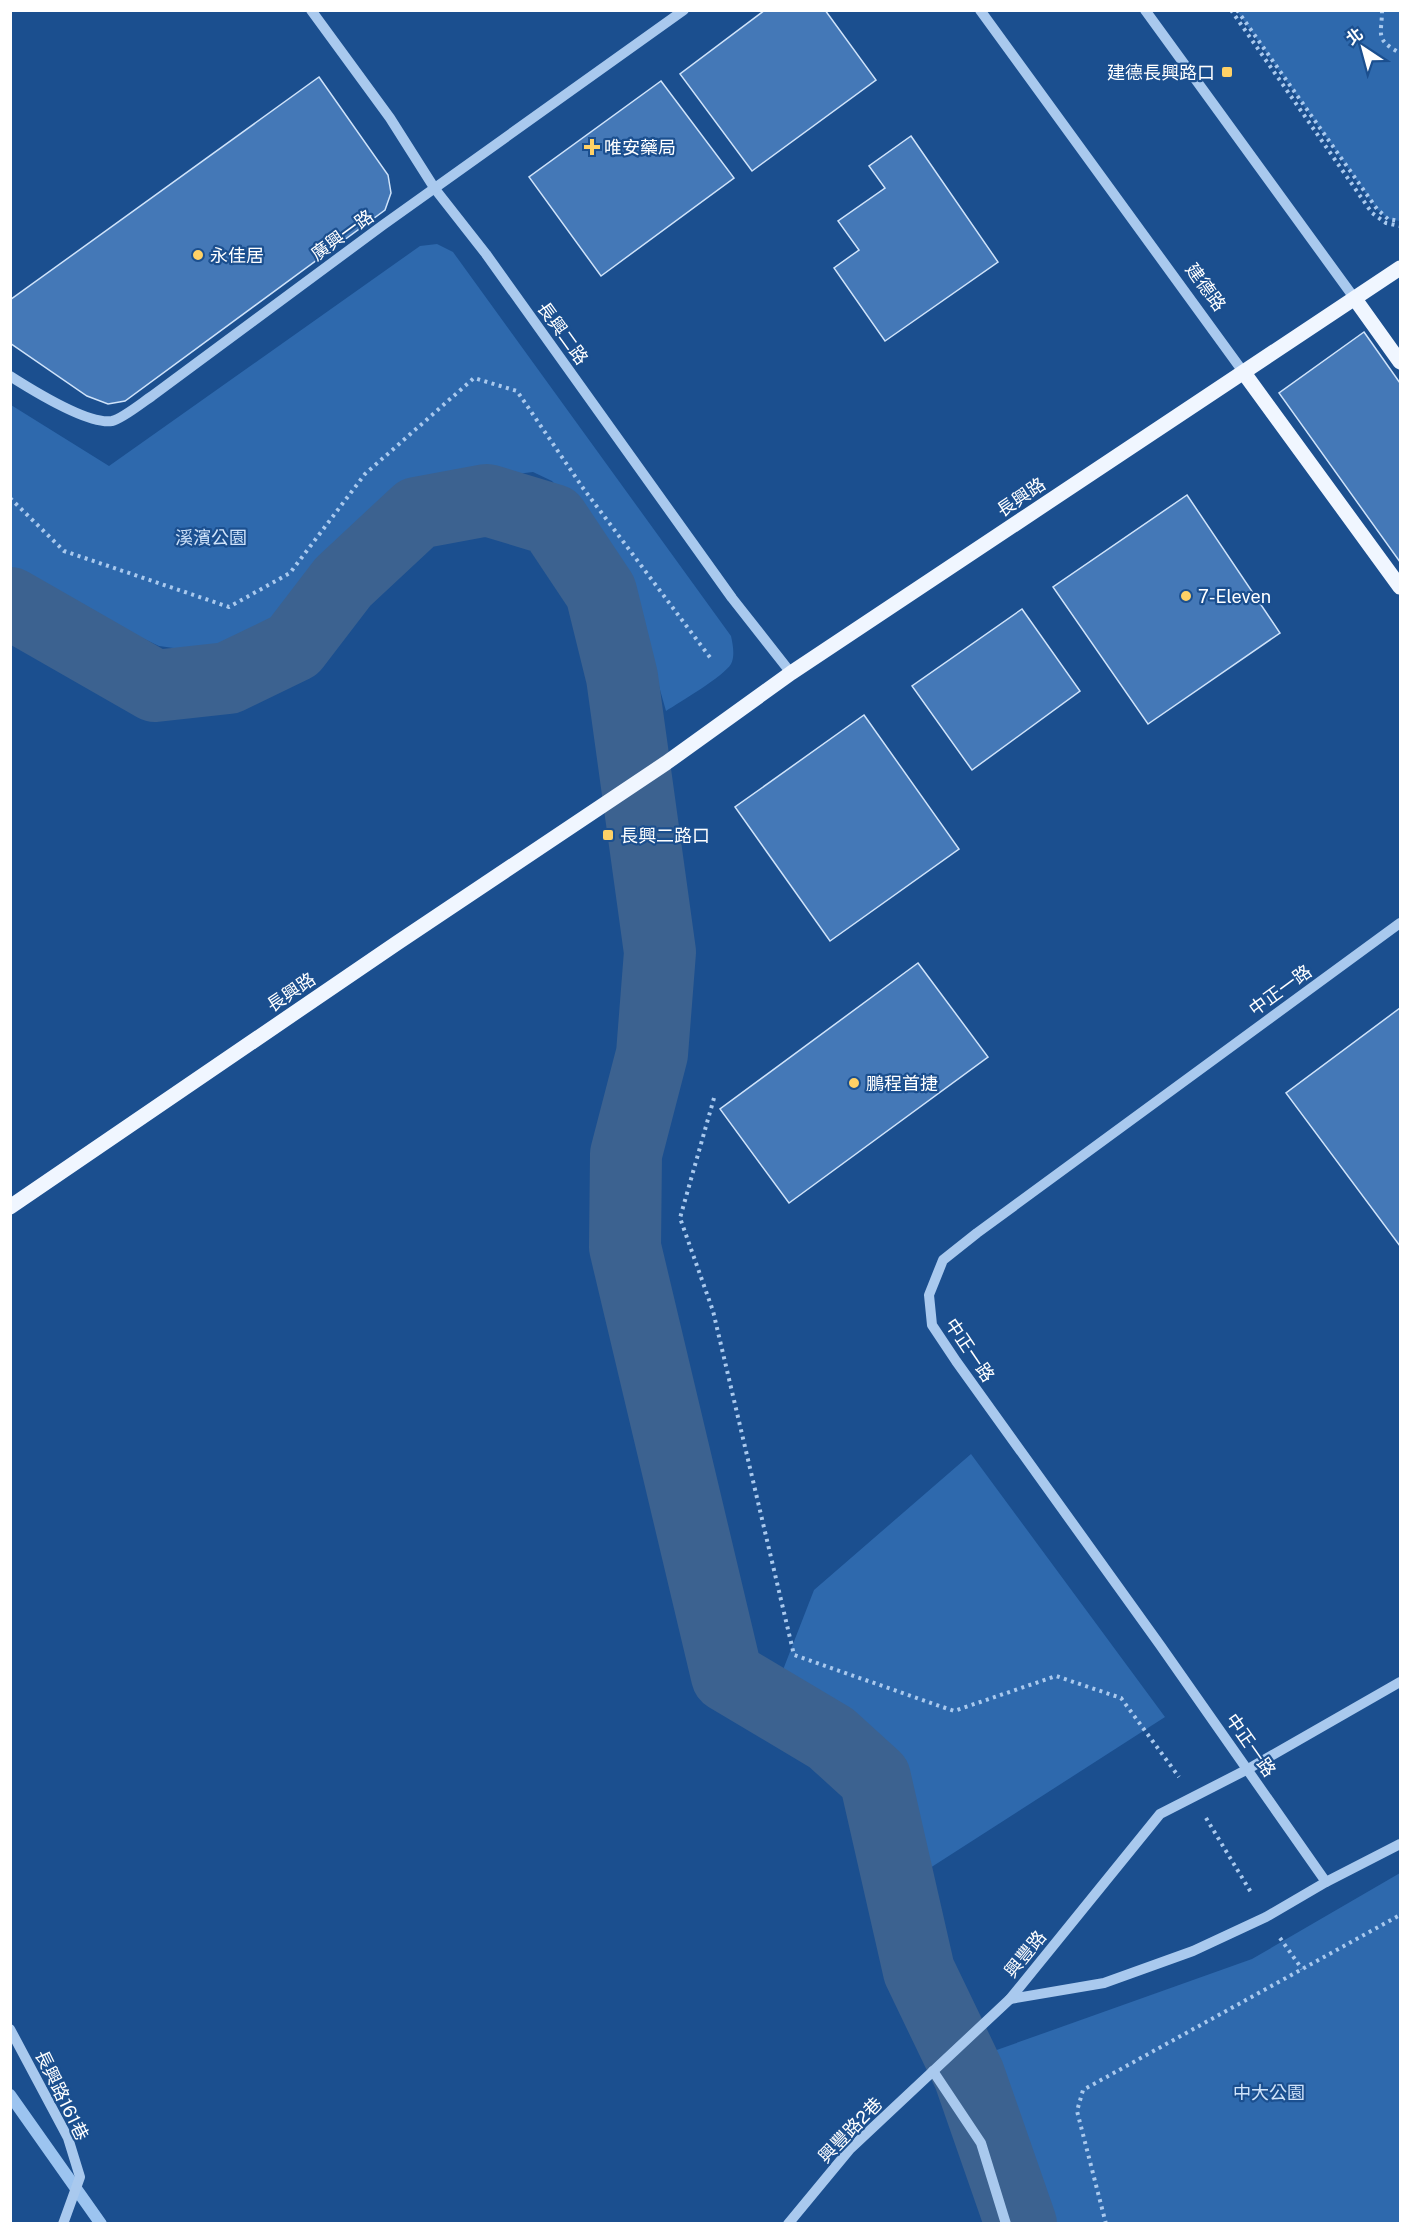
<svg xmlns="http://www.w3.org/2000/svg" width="1411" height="2234" font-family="'Public Sans','Noto Sans TC',sans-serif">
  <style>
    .green { fill: #2e69ad }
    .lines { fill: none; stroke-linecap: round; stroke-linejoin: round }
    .stream { stroke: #9cc4f0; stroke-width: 12 }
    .river { stroke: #3c6290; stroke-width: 72 }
    .building { fill: #4478b7; stroke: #cfe3fa; stroke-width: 1.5 }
    .path { stroke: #a9c9ee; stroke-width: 4; stroke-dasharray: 3 4.5; stroke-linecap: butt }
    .minor { stroke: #a9c9ee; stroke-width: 10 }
    .major { stroke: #f0f6ff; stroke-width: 15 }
    .poi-dot { fill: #ffd166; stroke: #1b4f8f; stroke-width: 2 }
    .labels { text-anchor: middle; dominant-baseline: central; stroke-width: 4.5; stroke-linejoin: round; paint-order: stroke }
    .poi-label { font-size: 18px; fill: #fff; stroke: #1b4f8f; text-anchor: start }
    .street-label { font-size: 18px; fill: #fff; stroke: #1b4f8f }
    .park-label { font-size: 18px; fill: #cfe3fa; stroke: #1b4f8f }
  </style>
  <rect width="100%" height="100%" fill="#1b4f8f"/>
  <g class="green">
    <path d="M1237 11H1400V221L1388 219 1377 209Z"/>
    <path d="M437 244 453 252 731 636C733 645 735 656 731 664 724 676 680 702 666 711L634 598 621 571 598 534 552 481 533 472 450 482 418 492 393 502 368 523 341 550 324 575 307 611 265 642 231 656 159 646 54 596 11 569V405L109 466 420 246Z"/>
    <path d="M971 1454 1165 1717 930 1868 904 1771 873 1743 781 1675 814 1590Z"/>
    <path d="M1400 1873V2223H1040L991 2052 1252 1959Z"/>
  </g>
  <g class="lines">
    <path class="stream" d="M10 2095 101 2224"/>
    <path class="river" d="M10 603 155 686 228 678 294 646 343 582 417 513 487 500 553 520 601 592 622 677 660 952 652 1054 626 1154 625 1247 727 1676 831 1738 875 1778 919 1971 969 2075 1021 2224"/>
  </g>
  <g class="building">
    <path d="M765 10H825L876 80 752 171 680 74Z"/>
    <path d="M319 77 388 175 391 193 385 210 125 401 108 404 87 396 10 343V300Z"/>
    <path d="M661 81 734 178 601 276 529 177Z"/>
    <path d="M911 136 998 262 885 341 834 268 859 250 838 221 885 188 869 166Z"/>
    <path d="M1364 332 1400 383V562L1279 393Z"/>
    <path d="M1187 495 1280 633 1148 724 1053 587Z"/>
    <path d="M1022 609 1080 691 972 770 912 686Z"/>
    <path d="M864 715 959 849 830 941 735 807Z"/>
    <path d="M918 963 988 1057 789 1203 720 1109Z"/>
    <path d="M1400 1008V1246L1286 1093Z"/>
  </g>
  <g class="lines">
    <g class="path">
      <path d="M1231 10 1372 213 1386 223 1400 226"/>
      <path d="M1237 10 1377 209 1388 219 1400 221"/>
      <path d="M1382 10C1382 35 1374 39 1400 53"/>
      <path d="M10 498 64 551 229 607 290 573 365 474 474 378 517 391 583 488 712 660"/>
      <path d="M714 1098 680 1218 713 1311 794 1655 954 1711 1056 1676 1121 1698 1179 1777"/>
      <path d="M1206 1818 1252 1894"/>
      <path d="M1280 1938 1302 1969"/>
      <path d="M1106 2224 1077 2111 1083 2090 1400 1915"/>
    </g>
    <g class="minor">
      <path d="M311 10 390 118 435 189 486 254 732 598 791 673"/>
      <path d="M980 10 1244 373"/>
      <path d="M1145 10 1355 299"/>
      <path d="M10 376C32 390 88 425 112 421 122 419 143 402 152 396L383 225 684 10"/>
      <path d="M1326 1882 1160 1645 956 1361 932 1325 929 1295 943 1260 977 1233 1400 923"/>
      <path d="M1010 1999 1104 1983 1193 1951 1266 1917 1326 1882 1400 1844"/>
      <path d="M10 2029 68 2138 80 2177 63 2224"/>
      <path d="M933 2071 981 2143 1006 2224"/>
      <path d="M788 2224 850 2149 1010 1999 1160 1814 1248 1769 1400 1682"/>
    </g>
    <g class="major">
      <path d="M1355 299 1400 362"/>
      <path d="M1244 373 1400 587"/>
      <path d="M10 1207 397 943 666 763 791 673 1400 268"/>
    </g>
  </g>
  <g class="poi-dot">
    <rect x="1221" y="66" width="12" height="12" rx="3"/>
    <path d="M589 138h6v6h6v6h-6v6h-6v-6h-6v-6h6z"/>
    <circle cx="198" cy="255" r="6"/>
    <circle cx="1186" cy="596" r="6"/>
    <rect x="602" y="829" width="12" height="12" rx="3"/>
    <circle cx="854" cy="1083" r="6"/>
  </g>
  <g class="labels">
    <g class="poi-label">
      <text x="1215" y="72" text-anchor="end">建德長興路口</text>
      <text x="604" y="147">唯安藥局</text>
      <text x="210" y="255">永佳居</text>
      <text x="1198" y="596">7-Eleven</text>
      <text x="620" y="835">長興二路口</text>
      <text x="866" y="1083">鵬程首捷</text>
    </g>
    <g class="street-label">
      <text transform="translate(342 235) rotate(-36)">廣興一路</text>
      <text transform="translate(1206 287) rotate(54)">建德路</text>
      <text transform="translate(563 333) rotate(54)">長興二路</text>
      <text transform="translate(1021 497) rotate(-34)">長興路</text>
      <text transform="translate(1280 990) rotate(-36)">中正一路</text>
      <text transform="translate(291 992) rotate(-34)">長興路</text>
      <text transform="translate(970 1350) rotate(56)">中正一路</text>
      <text transform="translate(1251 1745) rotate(55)">中正一路</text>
      <text transform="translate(1025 1954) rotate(-51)">興豐路</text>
      <text transform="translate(62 2095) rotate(64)">長興路161巷</text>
      <text transform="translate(850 2130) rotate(-46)">興豐路2巷</text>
    </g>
    <g class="park-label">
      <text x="211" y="537">溪濱公園</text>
      <text x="1269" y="2092">中大公園</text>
    </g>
  </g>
  <rect width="1411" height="2234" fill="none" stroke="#ffffff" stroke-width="24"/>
  <g transform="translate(1363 48) rotate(324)" stroke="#1b4f8f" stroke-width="4.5" paint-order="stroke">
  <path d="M0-4.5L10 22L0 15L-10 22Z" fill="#ffffff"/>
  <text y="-9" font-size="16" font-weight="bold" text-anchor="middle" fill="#ffffff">北</text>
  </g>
</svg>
